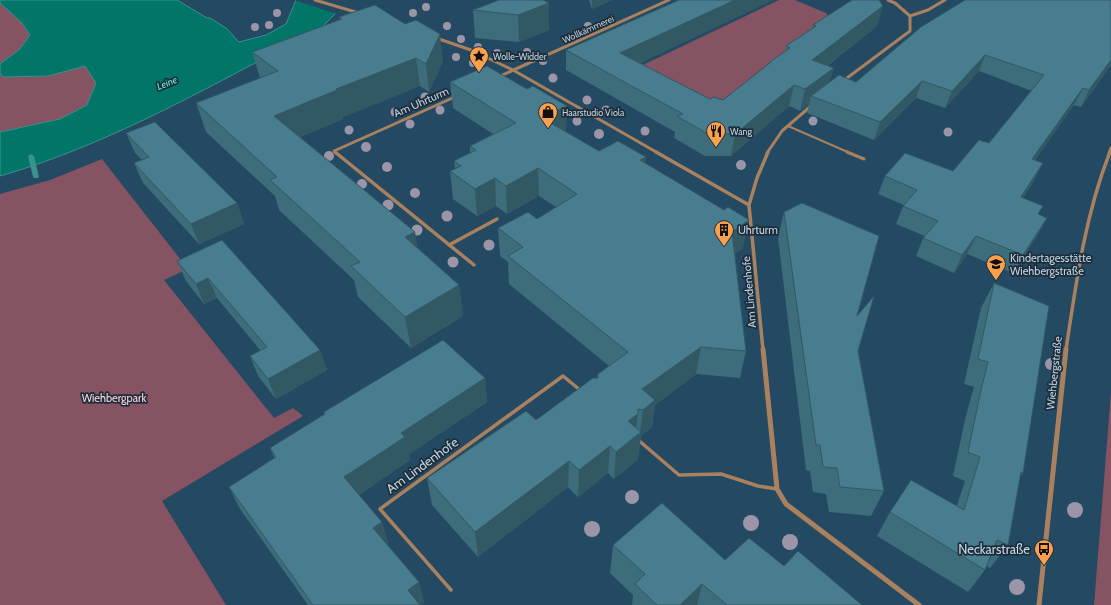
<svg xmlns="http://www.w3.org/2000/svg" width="1111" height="605" font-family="Cabin,sans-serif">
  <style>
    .green { fill: #855361 }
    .water { fill: #007568; stroke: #3a928d }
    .pier { fill: #234963 }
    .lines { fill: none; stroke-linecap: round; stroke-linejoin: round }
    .stream { fill: #3a928d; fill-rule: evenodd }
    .service-far2 { stroke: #a9815f; stroke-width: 2 }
    .service-far1 { stroke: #a9815f; stroke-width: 3 }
    .service { stroke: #a9815f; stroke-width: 3.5 }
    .minor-far2 { stroke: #a9815f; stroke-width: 3 }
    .minor-far1 { stroke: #a9815f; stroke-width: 3.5 }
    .minor { stroke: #a9815f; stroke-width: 5 }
    .tree { fill: #9b95a7 }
    .wall { fill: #3d6c7a }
    .shaded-wall { fill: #325863 }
    .building { fill: #477d8e; stroke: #325863 }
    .labels { text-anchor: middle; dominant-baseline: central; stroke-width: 3.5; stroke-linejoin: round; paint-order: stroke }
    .far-street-label { font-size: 9px; fill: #c0d4e4; stroke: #1d2d39 }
    .far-poi-label { font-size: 9px; fill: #c0d4e4; stroke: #1d2d39; text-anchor: start }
    .far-water-label { font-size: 10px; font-style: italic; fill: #6df2dd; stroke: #1d2d39 }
    .street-label { font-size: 11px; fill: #c0d4e4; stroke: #1d2d39 }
    .poi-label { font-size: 11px; fill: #c0d4e4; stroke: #1d2d39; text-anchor: start }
    .park-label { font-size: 11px; fill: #fdd3de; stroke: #1d2d39 }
    .near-street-label { font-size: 13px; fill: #c0d4e4; stroke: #1d2d39 }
    .near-poi-label { font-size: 13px; fill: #c0d4e4; stroke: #1d2d39; text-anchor: end }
  </style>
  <rect width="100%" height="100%" fill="#234963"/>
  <g class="green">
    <path d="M779 0H795L826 13 833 22 717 120 626 73Z"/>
    <path d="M0 3 22 23 30 35 20 49 0 64Z"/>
    <path d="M85 66 96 83 87 105 60 119 0 132V73L3 77 48 76Z"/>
    <path d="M102 159 188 269 164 280 274 418 293 408 303 416 162 501 226 605H0V194L50 180Z"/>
    <path d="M1111 392V605H1094Z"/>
  </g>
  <path class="water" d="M0 0H177L207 18H210L226 28 239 42 266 35 286 24 296 0H340L335 14 324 25V27C218 81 115 143 0 176V132L60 119 87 105 96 83 85 66 48 76 3 77 0 73V64L20 49 30 35 22 23 0 3Z"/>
  <path class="pier" d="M294 0H341L337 14Z"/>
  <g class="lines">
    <path class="stream" d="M31 154 34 156 39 177 38 178H34L33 177 28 156Z"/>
    <path class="service-far2" d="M788 126 850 153"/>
    <path class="service-far1" d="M847 152 864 159"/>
    <g class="service">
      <path d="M637 439 679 475 721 474 758 486 777 489"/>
      <path d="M451 590 380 509 563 376 580 390"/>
    </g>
    <g class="minor-far2">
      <path d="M315 0 359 13"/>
      <path d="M888 0 895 3 910 16"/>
      <path d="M910 16 928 10 945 0"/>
      <path d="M436 38 471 50 513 70 658 153"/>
      <path d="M498 77 669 0"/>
      <path d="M843 81 910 31V16"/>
      <path d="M336 153 334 151 457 96"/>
      <path d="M767 153 782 131 811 106"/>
      <path d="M1109 153 1111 148"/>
    </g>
    <g class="minor-far1">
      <path d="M335 152 474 265"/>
      <path d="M656 152 749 205"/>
      <path d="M449 245 497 219"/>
      <path d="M763 350 749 205 757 178 768 152"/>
      <path d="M1066 350C1076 283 1085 215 1110 152"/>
    </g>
    <g class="minor">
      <path d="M763 349 777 489 786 504 919 605"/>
      <path d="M1039 605 1066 349"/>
    </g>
  </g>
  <g class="tree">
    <circle cx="426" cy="7" r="4"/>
    <circle cx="277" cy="13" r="4"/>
    <circle cx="413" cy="13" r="4"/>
    <circle cx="269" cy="25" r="4"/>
    <circle cx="447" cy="26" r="4"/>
    <circle cx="588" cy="26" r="4"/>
    <circle cx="255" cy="27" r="4"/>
    <circle cx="461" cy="39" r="4"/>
    <circle cx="478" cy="47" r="4"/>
    <circle cx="527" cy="52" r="4"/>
    <circle cx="497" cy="53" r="4"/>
    <circle cx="456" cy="57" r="4"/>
    <circle cx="543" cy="61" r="4"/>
    <circle cx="473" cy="63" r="4"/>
    <circle cx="553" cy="78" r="4.5"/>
    <circle cx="425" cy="97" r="4.5"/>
    <circle cx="587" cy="100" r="4.5"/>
    <circle cx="440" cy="110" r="4.5"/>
    <circle cx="606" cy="110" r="4.5"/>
    <circle cx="395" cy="112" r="4.5"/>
    <circle cx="577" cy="121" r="4.5"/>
    <circle cx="813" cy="121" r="4.5"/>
    <circle cx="410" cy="124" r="4.5"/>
    <circle cx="349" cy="130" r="4.5"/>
    <circle cx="645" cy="131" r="4.5"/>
    <circle cx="948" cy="132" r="4.5"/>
    <circle cx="599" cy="134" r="5"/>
    <circle cx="366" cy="147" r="5"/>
    <circle cx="329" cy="156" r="5"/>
    <circle cx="741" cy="165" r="5"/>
    <circle cx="387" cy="167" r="5"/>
    <circle cx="362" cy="184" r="5"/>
    <circle cx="415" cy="193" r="5"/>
    <circle cx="388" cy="205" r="5.5"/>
    <circle cx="447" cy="216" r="5.5"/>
    <circle cx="417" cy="230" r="5.5"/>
    <circle cx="489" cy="245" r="5.5"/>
    <circle cx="453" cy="262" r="5.5"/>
    <circle cx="1051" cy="364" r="6"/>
    <circle cx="632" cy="497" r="7"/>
    <circle cx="1075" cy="510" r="8"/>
    <circle cx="751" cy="523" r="8"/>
    <circle cx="592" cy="529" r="8"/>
    <circle cx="790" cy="542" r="8"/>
    <circle cx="1017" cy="587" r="8"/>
  </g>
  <g class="wall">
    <path d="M589 0H612L592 9Z"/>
    <path d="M679 0H773L640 63 710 99 723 100 769 64 770 62 785 51 786 46 812 28 813 25 877 26 827 66 830 82H856L921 27 1111 65 1081 107 1074 105 1035 160 1034 181 1023 198 1038 215 1047 218 1037 236 1013 273 967 254 954 273 916 256 923 238 925 236 896 224 903 206 904 205 878 194 885 176 953 171 989 143 1032 91 979 71 945 108 916 98 874 140 807 113 809 104 800 111 789 106 731 156H705L674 138 675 132 566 70V50Z"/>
    <path d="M549 3V30L519 42 475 38 473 10Z"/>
    <path d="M339 17 443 61 429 92 420 86 343 117V119L300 137 415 232 417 247 459 285 463 316 411 348 358 297 354 280 279 210 275 196 206 132 196 103 260 78 252 52 340 20Z"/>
    <path d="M450 82 566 132 599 151 646 157 645 163 743 248 735 254 746 351 740 378 696 374 655 405 652 427 641 436 638 459 614 479 608 473 578 497 568 487 478 557 432 505 427 478 536 420 598 378 609 366 509 284 508 262 500 256 498 228 537 219 556 207 539 196 507 214 496 206 477 216 453 199 450 171 455 169 454 161 470 153V146L493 134 453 108Z"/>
    <path d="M126 133 237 203 244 224 199 244 143 183 134 163 142 160 135 153Z"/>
    <path d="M784 212 857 316 858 351 884 491 871 516 829 512 826 494 813 492 810 471 806 470 778 238Z"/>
    <path d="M222 240 320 350 327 370 276 399 258 376 250 356 260 350 217 298 204 304 186 281 177 261Z"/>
    <path d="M994 283 1023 473 1020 476 1008 545 990 568 986 566 985 570 968 592 877 536 890 512 957 505 965 481 953 476 966 415 974 387 964 384 981 308Z"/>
    <path d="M485 378 487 402 409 454 410 460 359 495 382 522 388 543 387 544 419 582 424 603 421 605H308L240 509 229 487 274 458 270 448 324 414V412Z"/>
    <path d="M613 545 725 560 784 566 862 605H632L633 595 610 573Z"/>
  </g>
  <g class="shaded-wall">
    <path d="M592 0H612L592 9Z"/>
    <path d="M735 0H773L619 73 620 53Z"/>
    <path d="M549 3V30L519 42 518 15Z"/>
    <path d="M883 6 877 26 807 81 812 60Z"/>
    <path d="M440 34 443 61 429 92 426 64Z"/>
    <path d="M985 55 979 71 945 108 952 91Z"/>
    <path d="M416 58 420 86 343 117V119L282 145 274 116 336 89Z"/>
    <path d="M1111 60V65L1081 107 1089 90Z"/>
    <path d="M834 68 828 89 811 96 809 104 800 111 805 89Z"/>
    <path d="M922 81 916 98 874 140 880 122Z"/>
    <path d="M794 85 789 106 731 156 735 134Z"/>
    <path d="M1083 88 1074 105 1023 177 1032 159Z"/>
    <path d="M567 106 566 132 542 118Z"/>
    <path d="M646 157 643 184 640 160Z"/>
    <path d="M1043 163 1034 181 1012 215 1021 197Z"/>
    <path d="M538 168 539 196 507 214 506 186Z"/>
    <path d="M495 178 496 206 477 216 475 189Z"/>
    <path d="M237 203 244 224 199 244 191 224Z"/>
    <path d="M1047 218 1037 236 1013 273 1023 255Z"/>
    <path d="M749 220 743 248 727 260 732 232Z"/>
    <path d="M415 232 419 262 405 237Z"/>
    <path d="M976 236 967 254 954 273 962 255Z"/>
    <path d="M208 278 217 298 204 304 196 284Z"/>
    <path d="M459 285 463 316 411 348 405 317Z"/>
    <path d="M701 347 696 374 655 405 652 427 641 436 638 459 614 479 616 452 628 421 638 414 635 437 640 433 643 410 642 389Z"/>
    <path d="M320 350 327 370 276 399 268 379Z"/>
    <path d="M485 378 487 402 409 454 410 460 352 500 344 477 401 433Z"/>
    <path d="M610 446 608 473 578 497 579 470Z"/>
    <path d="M569 461 568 487 478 557 475 532Z"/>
    <path d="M382 522 388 543 380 550 373 528Z"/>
    <path d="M419 582 424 603 421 605H412L408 590Z"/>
    <path d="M702 584 697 605H680Z"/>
  </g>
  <g class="building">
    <path d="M499 0H543L549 3 518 15 473 10Z"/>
    <path d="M679 0H735L620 53 710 99 714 97 723 100 771 62H770L790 48 786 46 816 26 813 25 852 0H879L883 6 812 60 834 68 805 89 794 85 735 134H708L677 116 683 114 566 50Z"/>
    <path d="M965 0H1111V60L1089 90 1083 88 1032 159 1043 163 1021 197 1043 206 1038 214 1047 218 1023 255 976 236 962 255 923 238 938 221 903 206 917 190 885 176 905 153 953 171 979 140 989 143 1044 75 985 55 952 91 922 81 880 122 811 96 839 75 856 82 921 27Z"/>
    <path d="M375 5 405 24 416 20 440 34 426 64 416 58 336 89 337 90 274 116 415 232 405 237 459 285 405 317 351 266 360 262 270 180 277 177 196 103 278 71 252 52 342 19 339 17Z"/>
    <path d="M487 66 527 89 533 86 567 106 542 118 599 151 618 141 646 157 640 160 724 210 728 207 749 220 732 232 746 351 701 347 642 389 655 400 643 410 638 409V414L628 421 641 432 616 452 610 446 579 470 569 461 475 532 427 478 526 411 536 420 593 378H598V374L628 352 508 256 523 247 498 228 528 212 537 219 577 194 538 168 506 186 495 178 475 189 450 171 461 166 454 161 476 150 470 146 516 123 450 82Z"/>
    <path d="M155 122 237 203 191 224 134 163 149 157 126 133Z"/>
    <path d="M802 203 879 236 857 316 874 296 858 351 884 491 840 487 837 468 823 467 820 445H816L784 212Z"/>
    <path d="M222 240 320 350 268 379 250 356 267 347 208 278 196 284 177 261Z"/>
    <path d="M994 283 1049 306 1023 473 1021 472 1008 545 997 540 985 570 890 512 911 480 964 510 980 457 968 452 981 390 988 362 978 359Z"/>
    <path d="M443 340 485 378 401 433 405 437 344 477 382 522 373 528 419 582 408 590 420 605H313L229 487 276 457 270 448 325 414 324 412Z"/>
    <path d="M662 503 725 560 749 538 784 566 798 551 862 605H727L702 584 680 605H657L635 584 645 574 613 545Z"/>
  </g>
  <defs>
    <symbol id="sight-pin" viewBox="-11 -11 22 30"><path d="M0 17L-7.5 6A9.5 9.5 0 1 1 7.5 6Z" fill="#f9a04c" stroke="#1d2d39"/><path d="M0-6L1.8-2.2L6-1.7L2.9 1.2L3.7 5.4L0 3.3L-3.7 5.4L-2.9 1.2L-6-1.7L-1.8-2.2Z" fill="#111"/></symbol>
    <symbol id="shop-pin" viewBox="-11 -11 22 30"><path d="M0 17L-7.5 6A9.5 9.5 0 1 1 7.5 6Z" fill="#f9a04c" stroke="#1d2d39"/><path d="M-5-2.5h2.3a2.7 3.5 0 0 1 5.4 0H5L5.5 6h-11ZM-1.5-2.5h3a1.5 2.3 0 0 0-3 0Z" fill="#111"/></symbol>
    <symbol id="restaurant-pin" viewBox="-11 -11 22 30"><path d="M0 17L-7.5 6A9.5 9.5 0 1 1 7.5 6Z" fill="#f9a04c" stroke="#1d2d39"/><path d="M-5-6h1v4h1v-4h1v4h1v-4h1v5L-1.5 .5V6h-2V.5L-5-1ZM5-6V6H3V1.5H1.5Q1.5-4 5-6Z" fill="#111"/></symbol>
    <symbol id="building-pin" viewBox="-11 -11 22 30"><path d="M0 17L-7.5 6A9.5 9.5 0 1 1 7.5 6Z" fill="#f9a04c" stroke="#1d2d39"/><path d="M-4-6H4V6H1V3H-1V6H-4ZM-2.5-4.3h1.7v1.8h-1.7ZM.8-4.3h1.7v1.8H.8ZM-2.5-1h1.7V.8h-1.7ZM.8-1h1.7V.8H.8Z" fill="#111"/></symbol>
    <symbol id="school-pin" viewBox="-11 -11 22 30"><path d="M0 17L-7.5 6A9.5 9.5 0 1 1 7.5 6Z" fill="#f9a04c" stroke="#1d2d39"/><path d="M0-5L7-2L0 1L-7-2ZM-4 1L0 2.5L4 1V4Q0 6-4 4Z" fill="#111"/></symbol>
    <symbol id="bus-pin" viewBox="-11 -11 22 30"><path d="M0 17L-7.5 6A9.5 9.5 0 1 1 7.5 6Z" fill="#f9a04c" stroke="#1d2d39"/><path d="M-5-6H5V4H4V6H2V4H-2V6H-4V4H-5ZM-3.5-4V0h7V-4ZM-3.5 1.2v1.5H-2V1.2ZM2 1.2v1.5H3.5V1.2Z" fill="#111"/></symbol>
  </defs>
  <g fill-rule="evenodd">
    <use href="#sight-pin" x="468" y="45" width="22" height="30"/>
    <use href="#shop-pin" x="537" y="101" width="22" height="30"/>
    <use href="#restaurant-pin" x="705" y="120" width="22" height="30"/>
    <use href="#building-pin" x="713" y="219" width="22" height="30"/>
    <use href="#school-pin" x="985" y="253" width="22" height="30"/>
    <use href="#bus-pin" x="1033" y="538" width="22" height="30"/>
  </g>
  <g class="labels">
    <g class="far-street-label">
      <text transform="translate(588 29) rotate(-24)">Wollkämmerei</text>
    </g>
    <g class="far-poi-label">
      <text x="493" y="56">Wolle-Widder</text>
      <text x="562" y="112">Haarstudio Viola</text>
      <text x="730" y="131">Wang</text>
    </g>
    <g class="far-water-label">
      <text transform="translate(167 83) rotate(-22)">Leine</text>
    </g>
    <g class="street-label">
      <text transform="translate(421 102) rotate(-24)">Am Uhrturm</text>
      <text transform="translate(749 292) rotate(-95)">Am Lindenhofe</text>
      <text transform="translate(1054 373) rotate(-84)">Wiehbergstraße</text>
    </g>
    <g class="poi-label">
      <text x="738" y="230">Uhrturm</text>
      <text x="1010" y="258">Kindertagesstätte<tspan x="1010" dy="13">Wiehbergstraße</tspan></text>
    </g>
    <g class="park-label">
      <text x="114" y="398">Wiehbergpark</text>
    </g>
    <g class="near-street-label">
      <text transform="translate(422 465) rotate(-36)">Am Lindenhofe</text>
    </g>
    <g class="near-poi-label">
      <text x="1030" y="549">Neckarstraße</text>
    </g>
  </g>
</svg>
